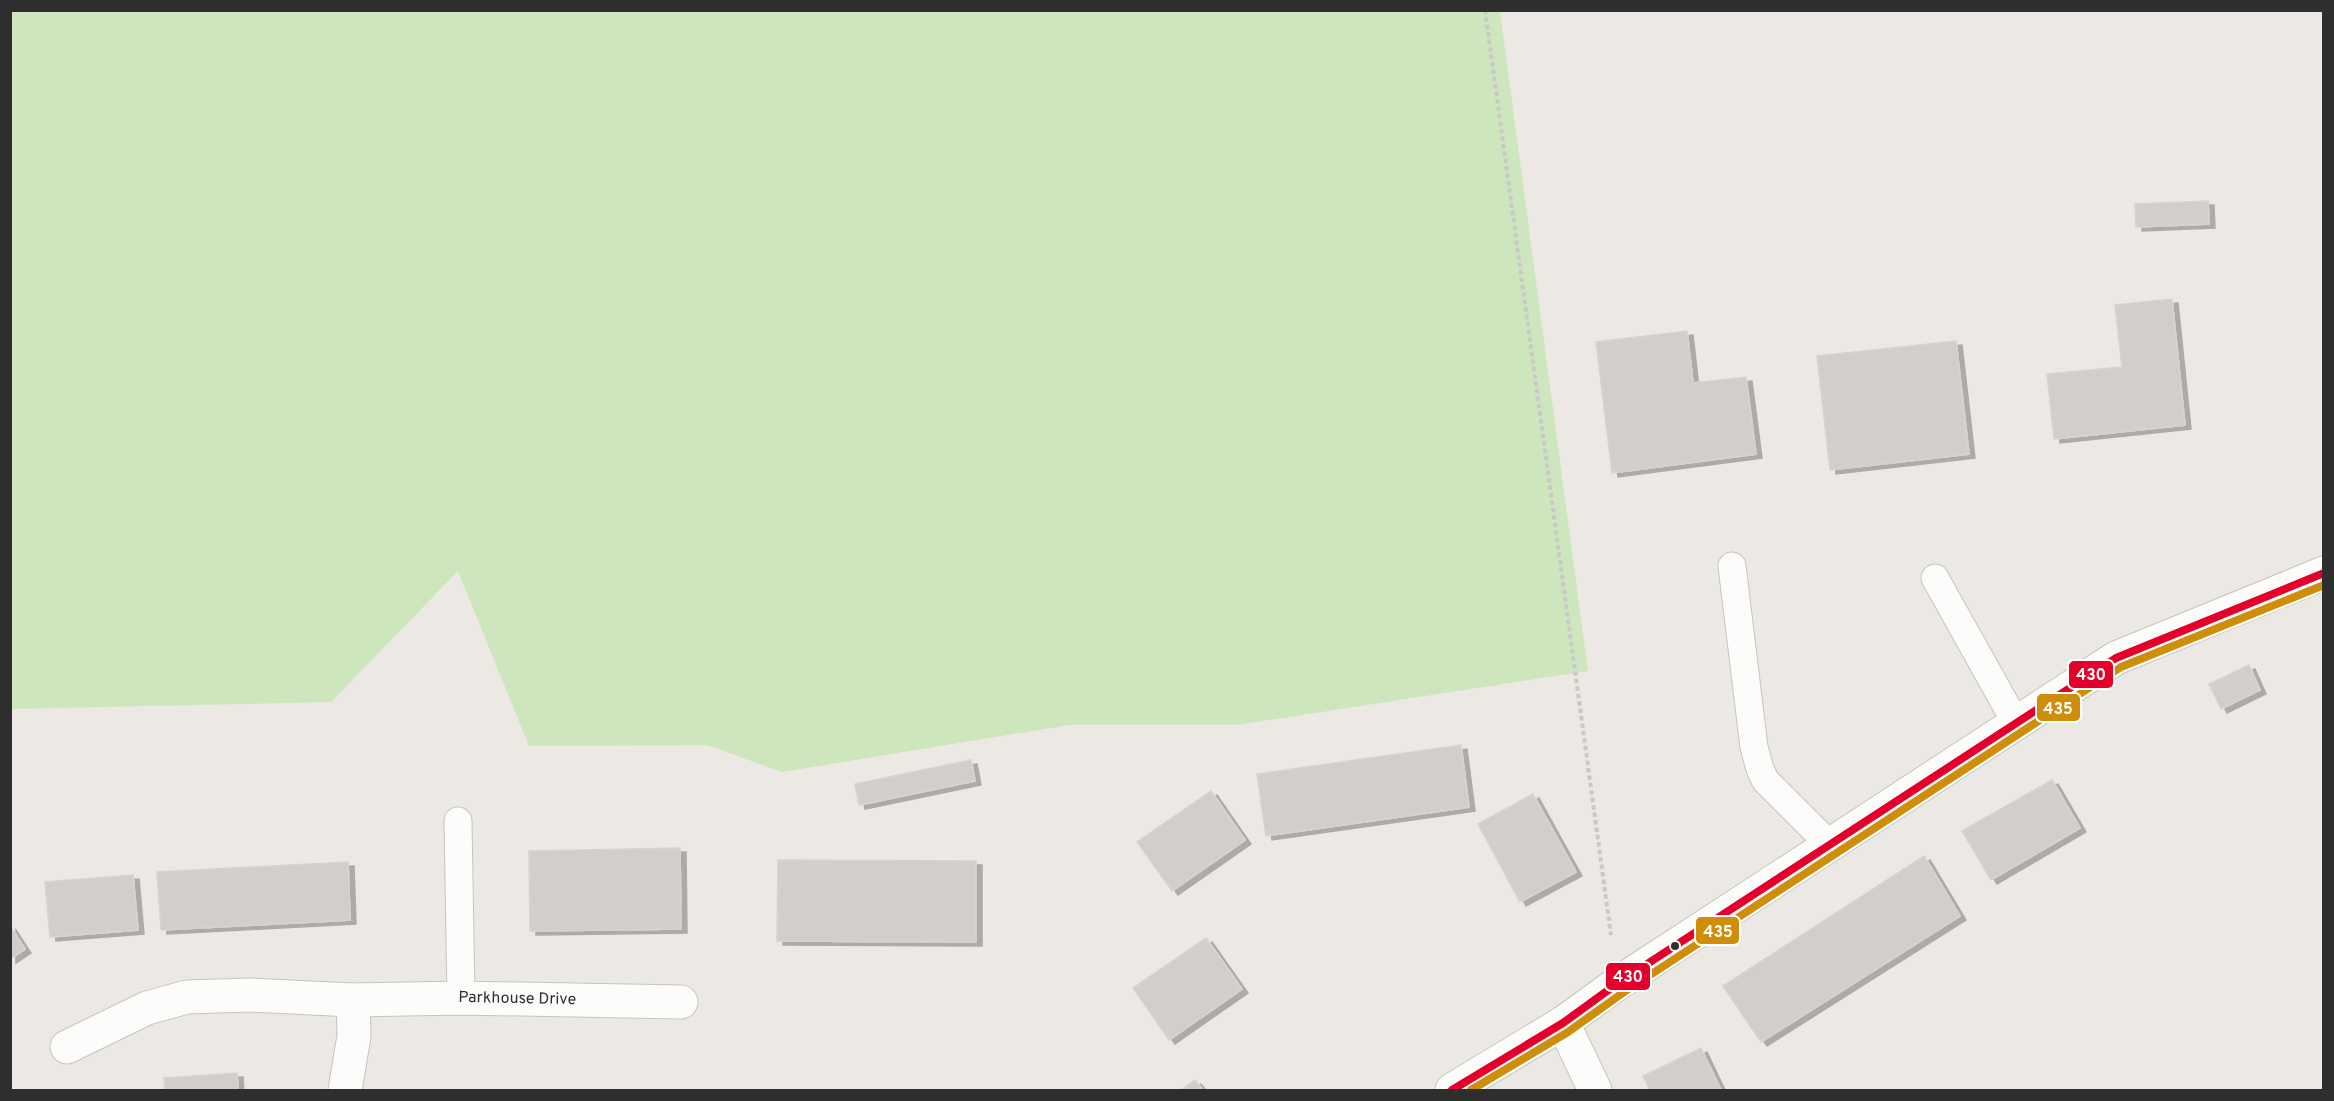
<svg xmlns="http://www.w3.org/2000/svg" width="2334" height="1101" font-family="Overpass,sans-serif">
  <style>
    .green { fill: #cee6be }
    .building { fill: #d1cecb; stroke: #d7d4d0; stroke-width: 1.5; filter: url(#shadow) }
    .lines { fill: none; stroke-linecap: round; stroke-linejoin: round }
    .service-casing { stroke: #c5c4c5; stroke-width: 29 }
    .minor-casing { stroke: #c5c4c5; stroke-width: 35 }
    .tertiary-casing { stroke: #c5c4c5; stroke-width: 35 }
    .path { stroke: #c9c9c8; stroke-width: 4; stroke-dasharray: 4.5 3; stroke-linecap: butt }
    .service { stroke: #fcfcfb; stroke-width: 27 }
    .minor { stroke: #fcfcfb; stroke-width: 33 }
    .tertiary { stroke: #fcfcfb; stroke-width: 33 }
    .bus-1-casing { stroke: #fff; stroke-width: 12 }
    .bus-2-casing { stroke: #fff; stroke-width: 12 }
    .bus-1 { stroke: #e4002b; stroke-width: 8 }
    .bus-2 { stroke: #cf8e09; stroke-width: 8 }
    .bus-dot { fill: #2e2e2e; stroke: #fff; stroke-width: 2 }
    .labels { text-anchor: middle; dominant-baseline: central; stroke-width: 4.5; stroke-linejoin: round; paint-order: stroke }
    .street-label { font-size: 16px; fill: #2e2e2e; stroke: #fff }
    .line-badge { stroke: #fff; stroke-width: 2 }
    .badge-label { font-size: 16px; text-anchor: middle; font-weight: bold; fill: #fff }
  </style>
  <defs>
    <filter id="shadow"><feDropShadow dx="6" dy="4" stdDeviation="0" flood-color="#0004"/></filter>
  </defs>
  <rect width="100%" height="100%" fill="#ece8e4"/>
  <path class="green" d="M10 11H1500L1588 671 1237 725H1069L782 772 707 745 529 746 458 571 331 702 11 709Z"/>
  <g class="building">
    <path d="M2208 201 2209 224 2136 227 2135 204Z"/>
    <path d="M2172 299 2185 425 2054 439 2047 374 2122 367 2115 305Z"/>
    <path d="M1687 331 1693 383 1746 377 1756 454 1612 473 1596 342Z"/>
    <path d="M1956 341 1969 454 1830 470 1817 356Z"/>
    <path d="M2249 665 2260 690 2221 709 2209 684Z"/>
    <path d="M1461 745 1469 807 1266 836 1257 774Z"/>
    <path d="M971 760 975 781 859 805 855 784Z"/>
    <path d="M2052 780 2080 828 1991 880 1962 831Z"/>
    <path d="M1211 791 1245 840 1172 891 1137 842Z"/>
    <path d="M1533 794 1576 872 1520 902 1478 824Z"/>
    <path d="M680 848 681 929 530 931 529 851Z"/>
    <path d="M1924 856 1960 916 1761 1042 1723 986Z"/>
    <path d="M778 860 976 861V942L777 941Z"/>
    <path d="M348 862 350 920 161 930 157 872Z"/>
    <path d="M133 875 138 930 50 937 45 882Z"/>
    <path d="M10 926 25 949 10 959Z"/>
    <path d="M1206 938 1242 989 1169 1040 1133 988Z"/>
    <path d="M1701 1048 1721 1090H1650L1643 1076Z"/>
    <path d="M237 1073 238 1090H165L164 1078Z"/>
    <path d="M1195 1080 1203 1090H1181Z"/>
  </g>
  <g class="lines">
    <defs>
      <g id="service">
        <path d="M1732 566 1754 747 1760 769 1765 780 1830 845"/>
        <path d="M1935 578 2016 723"/>
        <path d="M458 821 461 998"/>
      </g>
      <g id="minor">
        <path d="M1563 1023 1595 1090"/>
        <path d="M67 1047 147 1008 187 997 250 995 353 1000"/>
        <path id="s1" d="M345 1090 354 1036 353 1000 461 998 681 1002"/>
      </g>
      <path id="tertiary" d="M1452 1090 1563 1023 1618 983 2116 658 2324 573"/>
    </defs>
    <use href="#service" class="service-casing"/>
    <use href="#minor" class="minor-casing"/>
    <use href="#tertiary" class="tertiary-casing"/>
    <path class="path" d="M1485 10 1611 935"/>
    <use href="#service" class="service"/>
    <use href="#minor" class="minor"/>
    <use href="#tertiary" class="tertiary"/>
    <defs>
      <path id="bus-1" d="M1452 1090 1563 1023 1618 983 2116 658 2324 573"/>
      <path id="bus-2" d="M1471 1090 1568 1032 1624 992 2121 667 2324 585"/>
    </defs>
    <use href="#bus-1" class="bus-1-casing"/>
    <use href="#bus-2" class="bus-2-casing"/>
    <use href="#bus-1" class="bus-1"/>
    <use href="#bus-2" class="bus-2"/>
  </g>
  <circle class="bus-dot" cx="1675" cy="946" r="5"/>
  <g class="labels">
    <g class="street-label">
      <text stroke="none"><textPath href="#s1" startOffset="255">Parkhouse Drive</textPath></text>
    </g>
  </g>
  <g class="line-badge">
    <rect x="2068" y="660" width="46" height="29" rx="6" fill="#e4002b"/>
    <rect x="2036" y="693" width="45" height="29" rx="6" fill="#cf8e09"/>
    <rect x="1695" y="916" width="45" height="29" rx="6" fill="#cf8e09"/>
    <rect x="1605" y="962" width="46" height="29" rx="6" fill="#e4002b"/>
  </g>
  <g class="badge-label">
    <text x="2091" y="680">430</text>
    <text x="2058" y="714">435</text>
    <text x="1718" y="937">435</text>
    <text x="1628" y="982">430</text>
  </g>
  <rect width="2334" height="1101" fill="none" stroke="#2e2e2e" stroke-width="24"/>
</svg>
